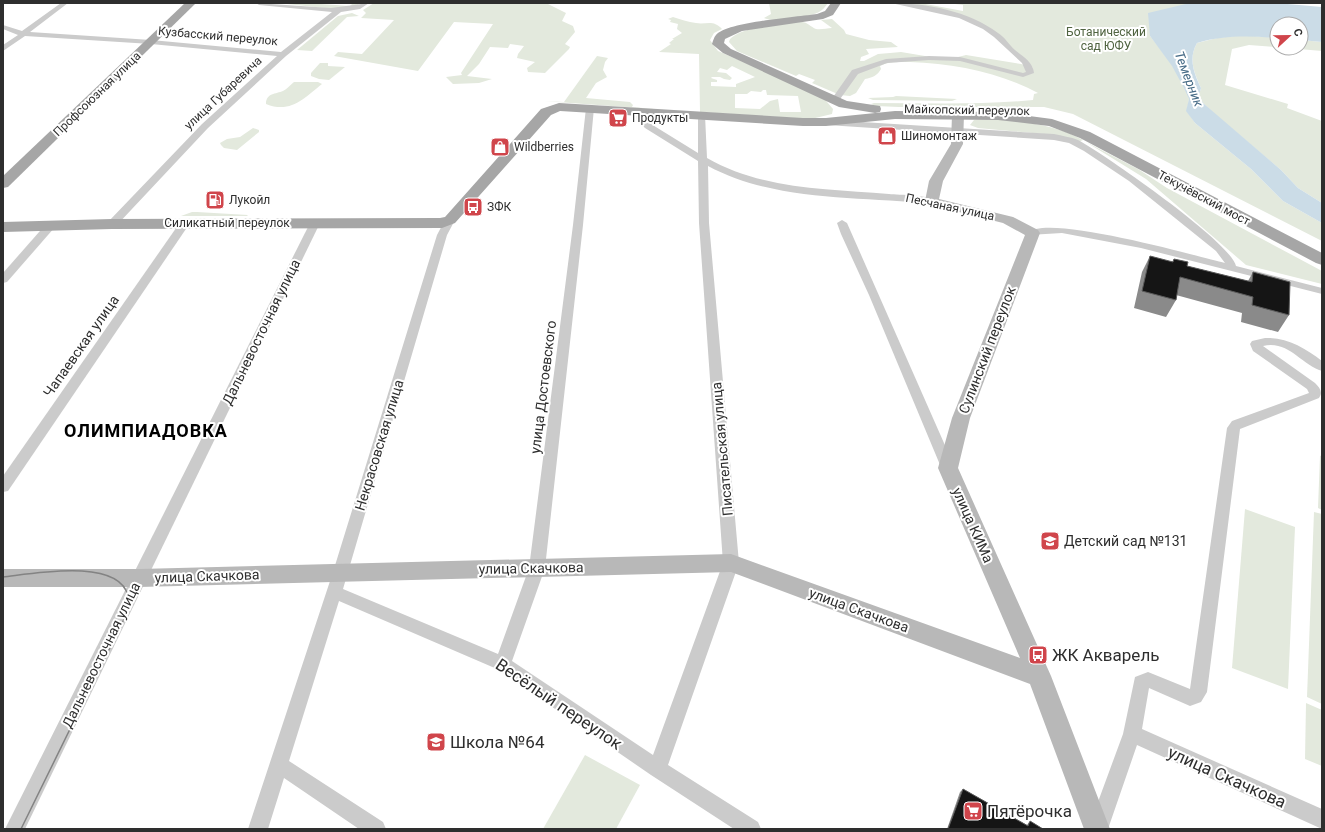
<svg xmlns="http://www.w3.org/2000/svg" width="1325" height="832" font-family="Roboto,sans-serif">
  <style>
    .green { fill: #e3e9dd; fill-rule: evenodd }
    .water { fill: #cbdce7 }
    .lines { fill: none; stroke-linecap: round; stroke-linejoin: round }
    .street { fill: #cbcbcb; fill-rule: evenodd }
    .secondary { fill: #b8b8b8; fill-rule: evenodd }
    .primary { fill: #a6a6a6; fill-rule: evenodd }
    .tram { stroke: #838383; stroke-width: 1.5 }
    .wall { fill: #8a8a8a }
    .building { fill: #151515; stroke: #5b5b5b }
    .labels { text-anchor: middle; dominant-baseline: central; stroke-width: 4; stroke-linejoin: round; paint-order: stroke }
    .far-park-label { font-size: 12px; fill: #506441; stroke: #fff }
    .far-street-label { font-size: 12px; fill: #2e2e2e; stroke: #fff }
    .far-poi-label { font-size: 12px; fill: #2e2e2e; stroke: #fff; text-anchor: start }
    .far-water-label { font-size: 13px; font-style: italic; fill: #466b86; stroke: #fff }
    .street-label { font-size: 14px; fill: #2e2e2e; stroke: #fff }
    .poi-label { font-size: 14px; fill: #2e2e2e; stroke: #fff; text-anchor: start }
    .near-poi-label { font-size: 17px; fill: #2e2e2e; stroke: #fff; text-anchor: start }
    .near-street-label { font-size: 17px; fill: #2e2e2e; stroke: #fff }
    .district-label { font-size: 18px; font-weight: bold; letter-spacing: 1px; fill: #000; stroke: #fff }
  </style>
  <rect width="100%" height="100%" fill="#fff"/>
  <g class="green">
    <path d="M307 3 350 6 353 3H360L358 5 334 9 287 4Z"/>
    <path d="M374 3H546L566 13 562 21 573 26 575 32 565 44 570 47 569 49 545 73 528 72 527 68 535 62 517 58 518 54 524 46 510 44 508 48 490 47 479 64 467 76 492 79 479 83 453 84 446 77 462 75 461 73 493 24 454 22 418 71 334 56 338 52 362 54 394 20 361 18 366 13 363 10Z"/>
    <path d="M769 3H828C825 7 823 10 819 12 810 17 773 23 764 18L771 14Z"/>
    <path d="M900 3H920L963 11V5L947 3H1190L1186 4 1150 36C1161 50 1187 82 1189 99 1189 102 1187 107 1187 111L1195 123 1251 169 1283 201 1322 223V241L1073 114 1044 107H899L876 106 871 104 874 103C927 103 981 105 1033 100L1034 94 1038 93C999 72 955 64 910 62 901 62 888 61 880 66L881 69C878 75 872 78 865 79L856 93 850 96 840 95 812 83 815 80 799 74 796 76 737 51 729 42C731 28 789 22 802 22 807 22 811 27 816 29 821 30 827 28 832 28L821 20 832 19 844 30 846 34 869 40 891 42 898 47 866 49 869 54 861 57 860 61H864L878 54 890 53 901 52 931 57 954 58 966 55 1021 64 1033 68 975 20Z"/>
    <path d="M352 13 359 16 347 17 312 51 297 50 338 16Z"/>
    <path d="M673 17C680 19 688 22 696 23 706 25 713 19 722 29L714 33 710 40 718 51 822 96 833 109 832 114 811 119 700 112 699 54 659 52 671 44 669 43 674 39H672L682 33 677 29 678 24 670 22 671 20 668 19ZM732 66 755 77 736 84V87L711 86V82H717V80L711 78 712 77H720L724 79 730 80 732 78 726 73 717 72 720 68 727 70ZM763 90H766L767 95 798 96 801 112H780L778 99 770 101 760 109 735 108V94H747L751 91 761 92Z"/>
    <path d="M1242 35 1277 38V47L1249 45 1232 49 1225 85 1288 104 1287 108 1322 121V203L1298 188 1281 170 1217 116 1203 103 1199 95 1201 88C1194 72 1188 59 1197 43L1217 38Z"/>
    <path d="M1301 40 1322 42V51L1287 48H1301Z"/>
    <path d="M597 56 608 58 605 62 603 70 607 77 596 83 586 98 630 102 633 105 632 107 665 110 544 101 564 102Z"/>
    <path d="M320 63H328V66L345 67 329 80 319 79 311 76V73Z"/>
    <path d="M294 82H318L322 84C304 98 291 114 266 104 266 93 276 94 283 91 287 89 290 85 294 82Z"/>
    <path d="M896 96 957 99 952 101 873 100 868 98 893 97Z"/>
    <path d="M987 119C1020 121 1054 124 1083 140L1078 142 1044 134 978 128 970 125 974 120Z"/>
    <path d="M253 128 259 130V132L237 150 224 148 221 145 220 143 227 139 240 137Z"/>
    <path d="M1086 142 1138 169 1167 188 1322 271V284L1246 265 1146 179Z"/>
    <path d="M192 212H197L248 215 247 216H181Z"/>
    <path d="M1322 455V510L1318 508 1320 456Z"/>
    <path d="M1245 509 1295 527 1288 689 1232 668Z"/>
    <path d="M1314 512 1322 514V704L1307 697Z"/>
    <path d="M1306 703 1322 710V766L1305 759Z"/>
    <path d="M585 755 640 785 616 829H543Z"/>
  </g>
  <path class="water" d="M1190 3H1276L1322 7V42L1301 40V24H1277V38C1249 36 1224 35 1197 43 1188 59 1194 73 1201 88L1199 95 1203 103 1281 170 1298 188 1322 203V223L1283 201 1251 169 1195 123 1186 111 1189 99 1184 88 1172 66 1150 36 1148 13Z"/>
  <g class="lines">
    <g class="street">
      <path d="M61 3H68L30 32 151 40 281 52 332 12 259 5 256 3 331 8 369 3 360 9 341 12 286 56 208 128 116 226 112 227 107 224 108 222 202 124 277 56 151 44 25 36 3 51V45L18 35 3 29V25L22 31Z"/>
      <path d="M891 3C926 3 969 11 998 33 1005 37 1009 45 1015 50 1023 57 1033 62 1034 73L1023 77 960 61 929 60 887 63 858 74 838 102H832L831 100 852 70 886 59 929 56 960 57 1023 73 1026 72 1022 63 994 37 983 29 959 18Z"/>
      <path d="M590 105 594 108 583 225 545 568 512 661 653 755 723 563 699 223 698 161 645 128 628 111 632 108 635 109 651 124 698 153V117L699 115H705L707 158C763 190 828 189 889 194 899 195 931 195 937 201L932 204C858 196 775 202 708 166L709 223 739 563 668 765 758 822 761 829H734L651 775 497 669 339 601 289 761 383 822 386 829H359L284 778 268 829H248L333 572 437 235 446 218 450 217 455 220 447 235 343 589 498 654 529 568 573 225 586 108Z"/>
      <path d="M830 120 1054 134C1062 136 1071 137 1078 140 1104 154 1231 242 1236 266L1322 288V294L1141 248 1062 233 1029 235 1028 233C1045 213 1196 256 1225 263L1216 251 1129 181 1084 151 1069 143 1054 140 827 125V121Z"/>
      <path d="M185 220 190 223 8 491 3 492V476L181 221Z"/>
      <path d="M315 220 320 223 25 829H5L310 223Z"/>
      <path d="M842 220 847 223 955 468 953 472 948 473 943 472 869 295 841 234 837 223Z"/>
      <path d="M51 222 55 223 56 225 55 227 7 282 3 283V273L47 223Z"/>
      <path d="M1265 338C1287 337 1305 348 1322 361V371C1301 365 1289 340 1263 346L1315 383C1320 388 1323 392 1319 398L1240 429 1207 692 1201 702 1190 706 1149 688 1142 729 1322 809V829L1137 745 1108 829H1088L1123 734 1135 677 1148 672 1190 689 1227 428 1232 421 1309 393 1307 389 1253 351 1250 344 1252 341Z"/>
    </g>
    <path class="secondary" d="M958 111 964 115 963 144 943 181 939 199 1013 217 1038 230 1040 233 970 418 958 468 1051 676 1110 829H1084L1030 684 731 572 139 587H3V569H139L731 554 1020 658 938 468 952 418 1025 235 1003 223 927 204 925 201 929 181 951 144 952 115Z"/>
    <g class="primary">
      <path d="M185 3H196L8 187 3 188V176Z"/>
      <path d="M831 3H841L833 15 823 19 742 31 725 39 724 43 731 49 847 101 880 106 881 109 880 112 875 113 839 107 723 53 712 44C713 41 714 37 716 35 727 22 797 17 817 14L825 11Z"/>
      <path d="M559 103 803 118H826L895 111 998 112 1052 119 1090 132 1322 253V265L1316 263 1080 138 1049 126 998 120 895 119 826 126H803L560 111 551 115 455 223 442 228 112 229 3 232V222L112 219 440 218 445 217 541 109Z"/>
    </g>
    <path class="tram" d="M3 577C31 574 119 557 128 596 129 602 126 611 125 617L21 829"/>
  </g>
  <g class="wall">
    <path d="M1150 256 1172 262 1174 259 1187 266 1248 281 1253 272 1289 315 1278 332 1241 322 1242 313 1176 295V300L1166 317 1134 308 1142 272Z"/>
    <path d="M963 789 1027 825 1030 821 1043 829H947L960 792Z"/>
  </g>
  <g class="building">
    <path d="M1150 256 1173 262 1174 259 1188 262 1187 266 1252 282 1253 272 1290 282 1289 315 1252 305 1253 297 1180 277 1176 300 1142 291Z"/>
    <path d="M963 789 1028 826 1030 821 1043 829H948Z"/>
  </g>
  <defs>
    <symbol id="supermarket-square" viewBox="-11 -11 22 22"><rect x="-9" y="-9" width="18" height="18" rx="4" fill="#d0454b" stroke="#fff"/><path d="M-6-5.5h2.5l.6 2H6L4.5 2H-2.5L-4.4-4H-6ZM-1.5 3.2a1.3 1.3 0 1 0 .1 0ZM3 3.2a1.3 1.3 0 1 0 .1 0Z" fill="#fff"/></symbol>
    <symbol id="shop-square" viewBox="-11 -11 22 22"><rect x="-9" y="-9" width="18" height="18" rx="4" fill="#d0454b" stroke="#fff"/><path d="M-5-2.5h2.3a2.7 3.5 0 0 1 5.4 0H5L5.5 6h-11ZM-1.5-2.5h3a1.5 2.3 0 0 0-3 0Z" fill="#fff"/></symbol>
    <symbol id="fuel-square" viewBox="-11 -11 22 22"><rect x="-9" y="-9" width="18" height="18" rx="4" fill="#d0454b" stroke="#fff"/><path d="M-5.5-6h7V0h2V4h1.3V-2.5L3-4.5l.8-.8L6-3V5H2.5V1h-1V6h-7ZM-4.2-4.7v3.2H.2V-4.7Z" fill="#fff"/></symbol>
    <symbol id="bus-square" viewBox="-11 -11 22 22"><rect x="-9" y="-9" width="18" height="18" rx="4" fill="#d0454b" stroke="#fff"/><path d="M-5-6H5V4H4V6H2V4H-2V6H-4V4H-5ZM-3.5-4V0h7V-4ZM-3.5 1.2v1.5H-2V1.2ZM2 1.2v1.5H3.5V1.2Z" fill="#fff"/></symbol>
    <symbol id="school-square" viewBox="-11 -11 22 22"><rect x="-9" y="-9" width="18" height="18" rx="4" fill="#d0454b" stroke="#fff"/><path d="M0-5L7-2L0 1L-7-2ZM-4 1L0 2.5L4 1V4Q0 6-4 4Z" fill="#fff"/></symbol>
  </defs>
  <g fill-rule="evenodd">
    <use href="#supermarket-square" x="607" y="107" width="22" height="22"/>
    <use href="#shop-square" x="876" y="125" width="22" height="22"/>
    <use href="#shop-square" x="489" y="136" width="22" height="22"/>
    <use href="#fuel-square" x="204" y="189" width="22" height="22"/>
    <use href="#bus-square" x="462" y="196" width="22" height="22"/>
    <use href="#school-square" x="1039" y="530" width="22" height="22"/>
    <use href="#bus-square" x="1027" y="644" width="22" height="22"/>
    <use href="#school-square" x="425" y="731" width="22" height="22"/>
    <use href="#supermarket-square" x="962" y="800" width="22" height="22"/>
  </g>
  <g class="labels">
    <g class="far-park-label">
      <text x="1106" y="32">Ботанический<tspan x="1106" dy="14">сад ЮФУ</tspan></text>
    </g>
    <g class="far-street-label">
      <text transform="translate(218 36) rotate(5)">Кузбасский переулок</text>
      <text transform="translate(223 93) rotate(-43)">улица Губаревича</text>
      <text transform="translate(97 94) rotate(-44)">Профсоюзная улица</text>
      <text transform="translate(967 110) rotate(1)">Майкопский переулок</text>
      <text transform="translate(1204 198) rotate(28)">Текучёвский мост</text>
      <text transform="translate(950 207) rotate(12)">Песчаная улица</text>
      <text x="227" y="223">Силикатный переулок</text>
    </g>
    <g class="far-poi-label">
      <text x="632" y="118">Продукты</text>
      <text x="901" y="136">Шиномонтаж</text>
      <text x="514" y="147">Wildberries</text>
      <text x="229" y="200">Лукойл</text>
      <text x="487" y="207">ЗФК</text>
    </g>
    <g class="far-water-label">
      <text transform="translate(1189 79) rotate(69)">Темерник</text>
    </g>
    <g class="street-label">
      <text transform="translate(261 332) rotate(-64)">Дальневосточная улица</text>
      <text transform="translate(81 346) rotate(-55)">Чапаевская улица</text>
      <text transform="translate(987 350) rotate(-69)">Сулинский переулок</text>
      <text transform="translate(543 387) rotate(-83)">улица Достоевского</text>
      <text transform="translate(379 445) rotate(-73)">Некрасовская улица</text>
      <text transform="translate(722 449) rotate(-95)">Писательская улица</text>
      <text transform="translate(973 525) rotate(66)">улица КИМа</text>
      <text transform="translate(531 568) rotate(-1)">улица Скачкова</text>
      <text transform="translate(207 576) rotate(-2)">улица Скачкова</text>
      <text transform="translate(859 610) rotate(20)">улица Скачкова</text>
      <text transform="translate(101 655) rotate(-64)">Дальневосточная улица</text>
    </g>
    <g class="poi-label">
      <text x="1064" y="541">Детский сад №131</text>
    </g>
    <g class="near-poi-label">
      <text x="1052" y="655">ЖК Акварель</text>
      <text x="450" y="742">Школа №64</text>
      <text x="987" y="811">Пятёрочка</text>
    </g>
    <g class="near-street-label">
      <text transform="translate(559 704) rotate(34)">Весёлый переулок</text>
      <text transform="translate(1227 777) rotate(24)">улица Скачкова</text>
    </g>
    <g class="district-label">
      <text x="146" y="430">ОЛИМПИАДОВКА</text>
    </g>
  </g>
  <rect width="1325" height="832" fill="none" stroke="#2e2e2e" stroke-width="8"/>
  <g transform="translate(1289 36) rotate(68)"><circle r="19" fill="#ffffff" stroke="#ababab"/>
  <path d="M0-3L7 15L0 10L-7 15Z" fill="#d0454b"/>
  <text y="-6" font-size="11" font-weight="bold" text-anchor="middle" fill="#2e2e2e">С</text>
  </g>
</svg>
